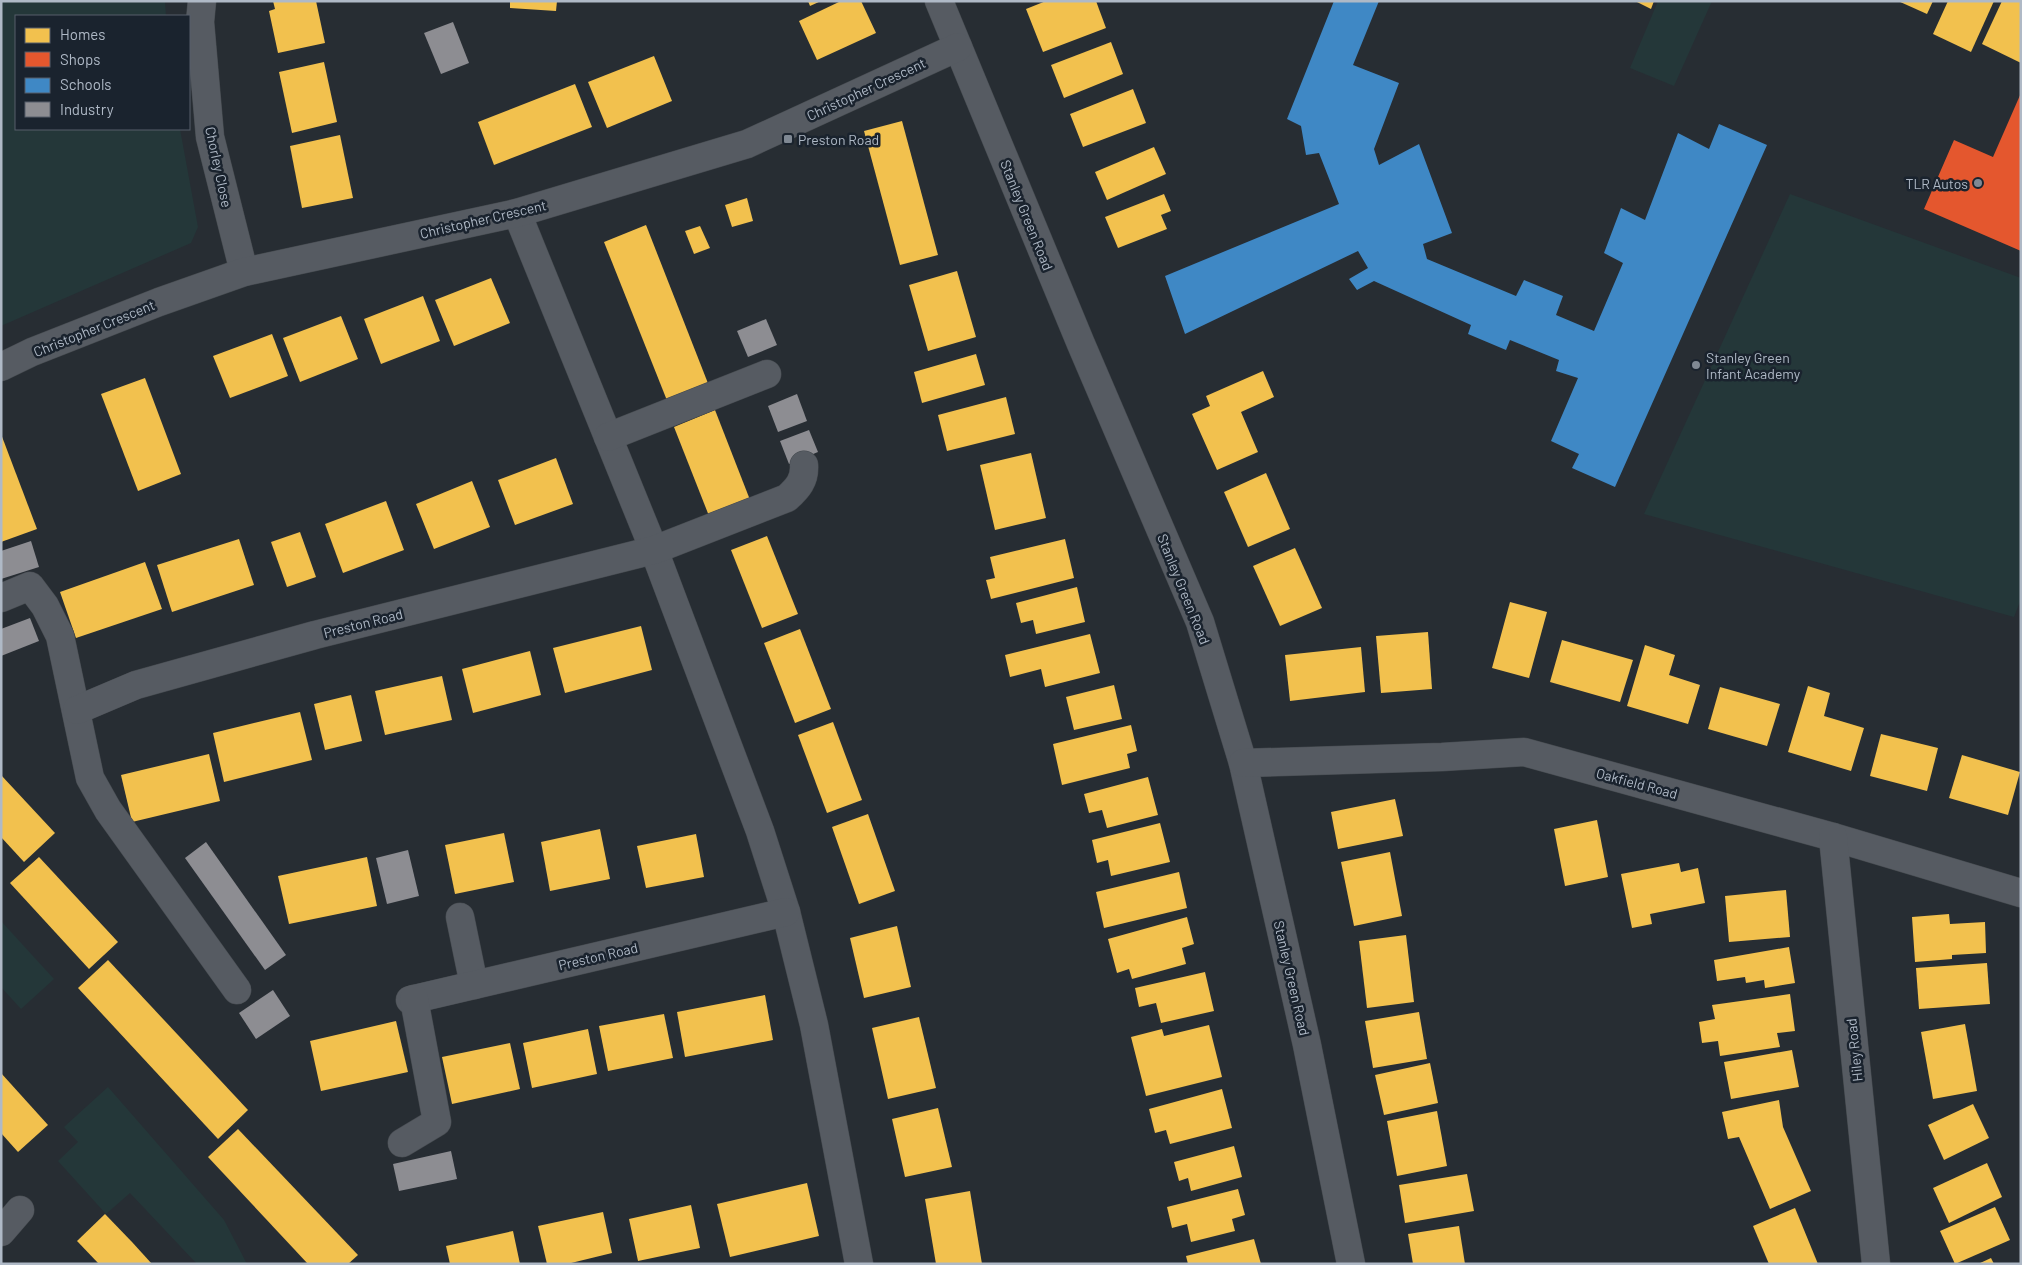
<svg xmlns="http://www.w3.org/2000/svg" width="2022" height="1265" font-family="Barlow,sans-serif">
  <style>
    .green { fill: #243739 }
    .homes { fill: #f2c14e }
    .shops { fill: #e4572e }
    .schools { fill: #3f88c5 }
    .industry { fill: #8d8d92 }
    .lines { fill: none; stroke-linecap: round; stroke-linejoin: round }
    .minor-casing { stroke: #44494e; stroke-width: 29 }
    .minor { stroke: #565b62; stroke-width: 28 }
    .poi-dot { fill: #7f8893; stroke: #1a232e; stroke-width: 2 }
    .labels { text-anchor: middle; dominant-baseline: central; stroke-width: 5; stroke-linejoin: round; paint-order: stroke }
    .street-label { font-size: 14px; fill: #afb9c6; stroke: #1a232e }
    .poi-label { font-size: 14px; fill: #afb9c6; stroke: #1a232e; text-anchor: start }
  </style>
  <rect width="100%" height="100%" fill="#272d33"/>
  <g class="green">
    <path d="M1 1H165L166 16H16V129H180L198 227 191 243 1 326Z"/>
    <path d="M1658 1H1712L1674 86 1630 68Z"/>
    <path d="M1790 194 2021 278V599L2014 617 1644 514Z"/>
    <path d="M1 921 54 979 21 1009 1 987Z"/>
    <path d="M108 1087 224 1220 247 1264H197L130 1193 106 1214 58 1161 78 1142 64 1127Z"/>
  </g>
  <g class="homes">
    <path d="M273 1H316L325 43 278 53 269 11 275 9Z"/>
    <path d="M510 1H557L556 11 510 8Z"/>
    <path d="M808 1H821L810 6Z"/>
    <path d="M841 1H861L876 33 817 60 799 21Z"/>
    <path d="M1046 1H1096L1106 28 1043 52 1026 9Z"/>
    <path d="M1635 1H1654L1651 9Z"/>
    <path d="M1898 1H1933L1927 14Z"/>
    <path d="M1948 1H1994L1971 52 1933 34Z"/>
    <path d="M2002 1H2021V63L1982 44Z"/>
    <path d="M1111 42 1123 74 1064 98 1051 65Z"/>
    <path d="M654 56 672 101 607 128 588 82Z"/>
    <path d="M324 62 337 122 292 133 279 72Z"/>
    <path d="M575 84 592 127 494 165 478 122Z"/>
    <path d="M1133 89 1146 123 1083 147 1070 114Z"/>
    <path d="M902 121 938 255 900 265 864 131Z"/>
    <path d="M340 135 353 198 302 208 290 146Z"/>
    <path d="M1154 147 1166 174 1107 200 1095 172Z"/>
    <path d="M1164 194 1171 211 1161 215 1167 229 1118 248 1105 217Z"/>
    <path d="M747 198 753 221 732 227 725 205Z"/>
    <path d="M646 225 711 391 670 408 604 242Z"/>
    <path d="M700 226 710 248 694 254 685 231Z"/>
    <path d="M957 271 976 337 928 351 909 285Z"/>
    <path d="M491 278 510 323 454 346 435 300Z"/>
    <path d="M423 296 440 341 381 364 364 319Z"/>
    <path d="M341 316 358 359 300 382 283 338Z"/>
    <path d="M272 334 288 376 230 398 213 356Z"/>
    <path d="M976 354 985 385 922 403 914 372Z"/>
    <path d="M1263 371 1274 397 1241 412 1258 452 1217 470 1192 414 1210 406 1206 396Z"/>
    <path d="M145 378 181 474 138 491 101 394Z"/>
    <path d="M1006 397 1015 434 947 451 938 415Z"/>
    <path d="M715 410 752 505 711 521 674 427Z"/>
    <path d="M1 434 37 529 1 542Z"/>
    <path d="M1031 453 1046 518 995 530 980 465Z"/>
    <path d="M556 458 573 504 515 525 498 480Z"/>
    <path d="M1266 473 1290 529 1248 547 1224 492Z"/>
    <path d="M472 481 490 527 434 549 416 504Z"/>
    <path d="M386 501 404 550 343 573 325 524Z"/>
    <path d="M300 532 316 577 287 587 271 542Z"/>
    <path d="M767 536 798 614 762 628 731 550Z"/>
    <path d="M239 539 254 585 172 612 157 565Z"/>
    <path d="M1065 539 1074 578 991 599 986 580 995 578 990 557Z"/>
    <path d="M1295 548 1322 608 1280 626 1253 566Z"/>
    <path d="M145 562 162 609 76 638 60 592Z"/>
    <path d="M1077 587 1085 622 1036 634 1033 620 1021 623 1016 603Z"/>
    <path d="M1510 602 1547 612 1529 678 1492 668Z"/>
    <path d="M641 626 652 670 565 693 553 648Z"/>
    <path d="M800 629 831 709 795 723 764 643Z"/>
    <path d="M1428 632 1432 689 1381 693 1376 636Z"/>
    <path d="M1090 634 1100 673 1045 687 1041 669 1010 677 1005 655Z"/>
    <path d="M1562 640 1633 660 1620 702 1550 682Z"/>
    <path d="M1645 645 1675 655 1669 675 1700 685 1688 724 1627 706Z"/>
    <path d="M1361 647 1365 692 1290 701 1285 655Z"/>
    <path d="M530 651 541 695 473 713 462 669Z"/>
    <path d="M442 676 452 720 385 735 375 691Z"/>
    <path d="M1114 685 1122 719 1074 730 1066 697Z"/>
    <path d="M1808 686 1830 693 1824 716 1864 728 1851 771 1788 752Z"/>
    <path d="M1720 687 1780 704 1767 746 1708 729Z"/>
    <path d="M351 695 362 741 325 750 314 704Z"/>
    <path d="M300 712 312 760 224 782 213 733Z"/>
    <path d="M833 722 862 800 827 813 798 735Z"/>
    <path d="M1131 725 1137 751 1127 754 1130 768 1062 785 1053 744Z"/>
    <path d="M1881 734 1938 748 1927 791 1870 776Z"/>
    <path d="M209 754 220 801 132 822 121 775Z"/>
    <path d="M1962 755 2020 772 2008 815 1949 798Z"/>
    <path d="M1 775 55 833 24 862 1 837Z"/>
    <path d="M1148 777 1158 815 1107 828 1102 810 1089 813 1084 794Z"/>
    <path d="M1395 799 1403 836 1338 849 1331 812Z"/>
    <path d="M868 814 895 891 859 904 832 827Z"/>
    <path d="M1597 820 1608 877 1565 886 1554 829Z"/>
    <path d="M1160 823 1170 862 1111 876 1108 860 1097 863 1092 840Z"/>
    <path d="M600 829 610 879 550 891 541 842Z"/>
    <path d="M504 833 514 882 455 894 445 845Z"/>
    <path d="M696 834 704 877 646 888 637 846Z"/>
    <path d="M1390 852 1402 916 1354 926 1341 862Z"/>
    <path d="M39 857 118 942 89 969 10 883Z"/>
    <path d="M367 857 377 906 289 924 278 876Z"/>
    <path d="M1679 863 1681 872 1698 868 1705 903 1650 914 1652 924 1632 928 1621 874Z"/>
    <path d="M1179 872 1187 908 1104 928 1096 892Z"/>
    <path d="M1786 890 1790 937 1729 942 1725 896Z"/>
    <path d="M1949 914 1950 924 1985 922 1986 953 1952 955V959L1915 962 1912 917Z"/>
    <path d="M1187 917 1194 944 1182 948 1186 964 1132 979 1129 969 1117 973 1108 939Z"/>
    <path d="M897 926 911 987 864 998 850 938Z"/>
    <path d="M1406 935 1414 1002 1367 1008 1359 941Z"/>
    <path d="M1789 947 1795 983 1765 988 1764 980 1746 983 1745 977 1717 981 1714 960Z"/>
    <path d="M108 960 248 1110 218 1139 78 988Z"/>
    <path d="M1987 963 1990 1004 1919 1009 1916 968Z"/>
    <path d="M1205 972 1214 1011 1161 1023 1156 1003 1139 1007 1135 988Z"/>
    <path d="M1790 994 1795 1031 1777 1033 1780 1047 1720 1056 1718 1041 1702 1043 1699 1022 1715 1019 1712 1005Z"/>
    <path d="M765 995 773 1040 685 1057 677 1012Z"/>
    <path d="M1419 1012 1427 1059 1373 1068 1365 1021Z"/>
    <path d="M664 1014 673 1058 608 1071 599 1026Z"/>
    <path d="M919 1017 936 1088 888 1099 872 1028Z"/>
    <path d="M396 1021 408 1072 321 1091 310 1041Z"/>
    <path d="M1965 1024 1977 1091 1933 1099 1921 1032Z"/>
    <path d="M1209 1025 1222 1077 1146 1096 1131 1037 1162 1029 1164 1036Z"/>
    <path d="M588 1029 597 1074 532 1088 523 1043Z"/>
    <path d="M510 1043 520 1089 452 1104 442 1057Z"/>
    <path d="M1792 1050 1799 1087 1731 1099 1724 1062Z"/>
    <path d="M1430 1063 1438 1103 1384 1115 1375 1075Z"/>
    <path d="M1 1073 48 1125 18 1152 1 1133Z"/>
    <path d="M1222 1089 1232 1128 1170 1144 1166 1130 1155 1133 1149 1109Z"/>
    <path d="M1779 1100 1783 1127 1811 1191 1770 1209 1739 1137 1728 1139 1722 1112Z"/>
    <path d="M1973 1104 1989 1138 1944 1160 1928 1125Z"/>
    <path d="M938 1108 952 1167 905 1177 892 1119Z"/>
    <path d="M1437 1111 1447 1166 1397 1176 1387 1121Z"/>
    <path d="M238 1129 358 1255 348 1264H308L208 1157Z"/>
    <path d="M1234 1146 1242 1177 1191 1191 1188 1178 1179 1181 1174 1162Z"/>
    <path d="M1987 1163 2002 1197 1949 1223 1933 1188Z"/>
    <path d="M1467 1174 1474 1211 1405 1223 1399 1185Z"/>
    <path d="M807 1183 819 1236 730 1257 717 1204Z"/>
    <path d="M1238 1189 1245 1215 1232 1219 1235 1231 1191 1242 1187 1224 1172 1228 1167 1207Z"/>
    <path d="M970 1191 982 1264H936L925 1199Z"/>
    <path d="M691 1205 700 1248 638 1261 629 1219Z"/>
    <path d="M1995 1207 2010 1240 1955 1264 1940 1231Z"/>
    <path d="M1795 1208 1818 1264H1769L1753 1226Z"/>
    <path d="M603 1212 612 1253 567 1264H547L538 1226Z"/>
    <path d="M105 1214 132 1242 152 1264H99L77 1241Z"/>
    <path d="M1459 1226 1465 1264H1413L1408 1234Z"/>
    <path d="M513 1231 520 1264H450L446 1246Z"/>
    <path d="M1254 1239 1261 1264H1188L1186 1256Z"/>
    <path d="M1991 1258 1994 1264H1978Z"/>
  </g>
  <path class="shops" d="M2021 93V251L1924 209 1954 140 1993 157Z"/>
  <path class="schools" d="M1334 1H1379L1353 65 1399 83 1374 149 1379 165 1419 144 1452 233 1423 244 1427 259 1516 296 1524 280 1563 296 1556 315 1594 331 1623 263 1604 253 1621 208 1645 220 1678 133 1709 149 1719 124 1767 145 1615 487 1572 468 1579 454 1551 441 1578 378 1556 371 1559 360 1510 340 1506 350 1468 334 1471 325 1374 281 1357 290 1349 279 1368 268 1358 251 1185 334 1165 276 1339 204 1319 153 1306 155 1301 126 1287 119Z"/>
  <g class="industry">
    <path d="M453 22 469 63 441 74 424 33Z"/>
    <path d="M766 319 777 345 748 357 737 331Z"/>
    <path d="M797 394 807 421 778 432 768 406Z"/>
    <path d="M809 430 818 452 789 464 780 441Z"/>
    <path d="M31 541 39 567 1 579V551Z"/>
    <path d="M30 618 39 641 1 656V629Z"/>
    <path d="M206 842 286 955 265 970 185 858Z"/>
    <path d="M408 850 419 896 387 904 376 858Z"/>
    <path d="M273 990 290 1016 256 1039 239 1013Z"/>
    <path d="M451 1151 457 1179 399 1191 393 1164Z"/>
  </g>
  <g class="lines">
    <defs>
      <g id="minor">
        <path d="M202 1 200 22 210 137 244 272"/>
        <path d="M939 1 1081 344 1200 622 1243 763 1307 1045 1351 1264"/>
        <path d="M517 213 654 550 760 831 786 912 814 1025 859 1264"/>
        <path d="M1 367 32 352 159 302 244 272 517 213 747 144 958 47"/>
        <path d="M608 437 767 374"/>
        <path d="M1 598 30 586 45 606 60 636 90 778 108 810 237 990"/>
        <path d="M77 710 136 685 315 635 654 550 787 498C798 488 805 480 804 465"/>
        <path d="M1243 763 1442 757 1524 752 1833 837 2021 893"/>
        <path d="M1833 837 1876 1264"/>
        <path d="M460 917 474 985"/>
        <path d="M410 1000 786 912"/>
        <path d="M402 1143 437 1122 414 999"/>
        <path d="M1 1232 20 1210"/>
      </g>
    </defs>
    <use href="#minor" class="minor-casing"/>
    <use href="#minor" class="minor"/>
  </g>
  <g class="poi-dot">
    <rect x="783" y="134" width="10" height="10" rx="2.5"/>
    <circle cx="1978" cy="183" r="5"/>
    <circle cx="1696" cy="365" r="5"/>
  </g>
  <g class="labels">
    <g class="street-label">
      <text transform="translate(866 89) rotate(-25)">Christopher Crescent</text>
      <text transform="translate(219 167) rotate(78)">Chorley Close</text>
      <text transform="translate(1027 215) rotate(68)">Stanley Green Road</text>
      <text transform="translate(483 219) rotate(-13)">Christopher Crescent</text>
      <text transform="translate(94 328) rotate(-22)">Christopher Crescent</text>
      <text transform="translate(1184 589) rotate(68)">Stanley Green Road</text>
      <text transform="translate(363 623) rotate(-14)">Preston Road</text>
      <text transform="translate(1637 783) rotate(15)">Oakfield Road</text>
      <text transform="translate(598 956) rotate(-13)">Preston Road</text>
      <text transform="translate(1292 978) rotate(77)">Stanley Green Road</text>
      <text transform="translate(1854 1050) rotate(-96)">Hiley Road</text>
    </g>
    <g class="poi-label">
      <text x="798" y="139">Preston Road</text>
      <text x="1968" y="183" text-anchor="end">TLR Autos</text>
      <text x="1706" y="357">Stanley Green<tspan x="1706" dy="16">Infant Academy</tspan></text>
    </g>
  </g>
  <rect width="2022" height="1265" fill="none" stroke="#afb9c6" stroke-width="5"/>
  <rect x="15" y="15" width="175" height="115" fill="#1a232e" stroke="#565f6b"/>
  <rect x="25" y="28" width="25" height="15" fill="#f2c14e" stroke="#565f6b"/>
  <text x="60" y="40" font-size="15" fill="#afb9c6">Homes</text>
  <rect x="25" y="52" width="25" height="15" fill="#e4572e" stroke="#565f6b"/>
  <text x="60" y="65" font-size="15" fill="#afb9c6">Shops</text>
  <rect x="25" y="78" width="25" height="15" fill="#3f88c5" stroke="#565f6b"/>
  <text x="60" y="90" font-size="15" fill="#afb9c6">Schools</text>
  <rect x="25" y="102" width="25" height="15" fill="#8d8d92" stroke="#565f6b"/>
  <text x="60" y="115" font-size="15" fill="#afb9c6">Industry</text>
</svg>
